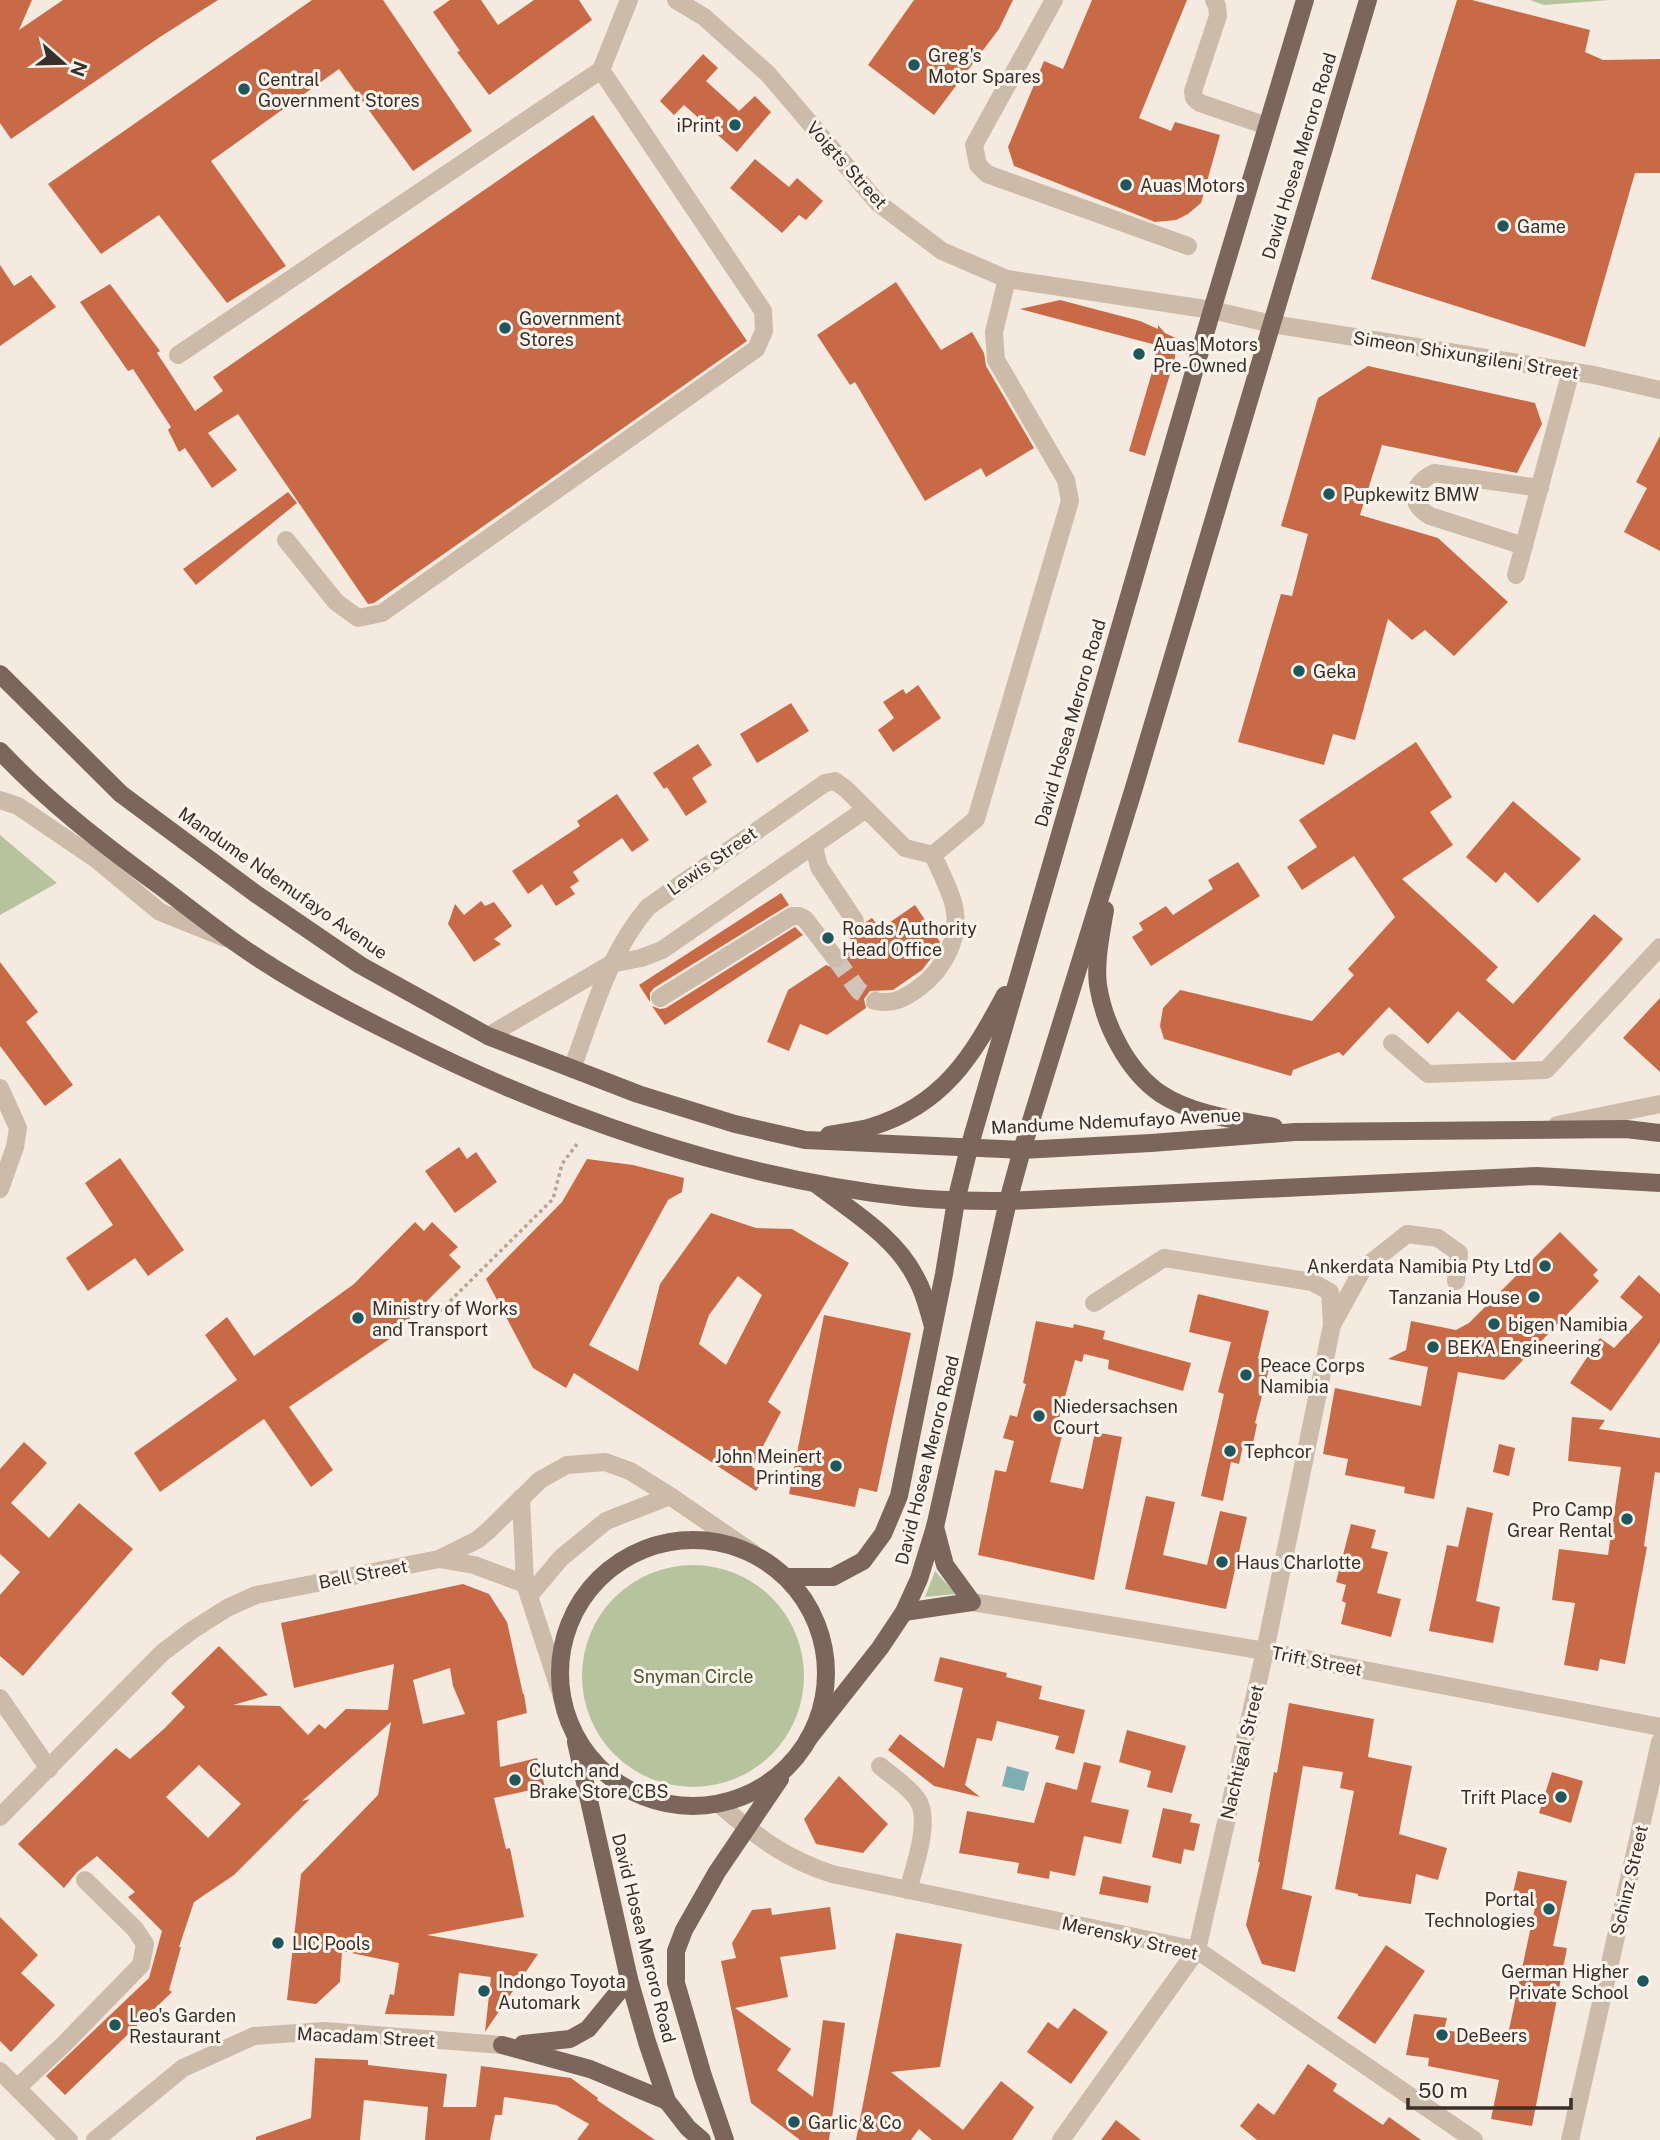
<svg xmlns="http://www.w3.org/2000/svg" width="1660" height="2140" font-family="'Public Sans',sans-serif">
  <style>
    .green { fill: #b6c49e }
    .water { fill: #7dafb2 }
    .building { fill: #c96a47; fill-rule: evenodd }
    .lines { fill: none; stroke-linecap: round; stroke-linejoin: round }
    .minor-tunnel { stroke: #cfc5bb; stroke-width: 18; stroke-dasharray: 18 9; stroke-linecap: butt }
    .path { stroke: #b9a594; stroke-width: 3.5; stroke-dasharray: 3.5 3.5; stroke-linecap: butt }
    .minor { stroke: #cdbbaa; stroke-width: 18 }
    .major { stroke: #7c665b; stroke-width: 18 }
    .poi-dot { fill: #1e585d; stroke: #fbf4ec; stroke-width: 2.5 }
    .labels { text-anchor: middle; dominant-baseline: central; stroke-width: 6; stroke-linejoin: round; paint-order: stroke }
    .poi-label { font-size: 18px; fill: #3a2f2a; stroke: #fbf4ec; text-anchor: start }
    .street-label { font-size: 18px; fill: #3a2f2a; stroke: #fbf4ec }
    .park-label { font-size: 18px; fill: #48592d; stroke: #fbf4ec }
  </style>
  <rect width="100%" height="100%" fill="#f4eadf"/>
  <g class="green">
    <path d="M1530 0H1610L1544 5Z"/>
    <path d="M0 835 57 883 0 915Z"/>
    <circle cx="693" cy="1676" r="111"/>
    <path d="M935 1571 956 1594 925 1597Z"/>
  </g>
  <path class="water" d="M1007 1766 1029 1772 1024 1791 1002 1786Z"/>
  <g class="building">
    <path d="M0 0H32L19 30 63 0H218L160 37 11 139 0 123Z"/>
    <path d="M312 0H383L472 131 413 171 339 69 211 161 286 266 227 303 159 215 101 254 48 184Z"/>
    <path d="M450 0H481L498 25 534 0H579L592 20 489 95 457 52 460 51 433 12Z"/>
    <path d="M914 0H1013L999 29 934 115 868 65Z"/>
    <path d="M1092 0H1187L1139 118 1171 131 1175 122 1220 135 1201 203 1188 214 1176 220 1155 222 1014 166 1008 147 1044 61 1063 69Z"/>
    <path d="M1457 0H1472L1590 30 1585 52 1603 60 1660 59V173H1635L1585 347 1371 279Z"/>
    <path d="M703 54 718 68 706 81 739 111 755 96 771 112 737 152 684 105 674 115 660 101Z"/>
    <path d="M593 115 747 341 374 603 368 604 238 414 208 433 237 470 212 488 185 448 179 452 168 430 171 427 133 369 128 371 80 302 110 284 160 351 157 353 195 411 223 391 213 377Z"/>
    <path d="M755 159 789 187 797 178 823 201 806 220 799 215 782 233 730 188Z"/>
    <path d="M0 265 14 286 31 275 56 307 0 346Z"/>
    <path d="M896 282 941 350 972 332 984 353 986 366 1034 448 986 477 981 468 925 501 855 382 850 385 817 335Z"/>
    <path d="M1060 300 1140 321 1158 329V325L1165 333 1190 345 1187 354 1175 350V358L1171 371 1145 456 1129 451 1155 362 1156 345 1020 309Z"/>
    <path d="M1368 366 1535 403 1542 424 1517 473 1382 445 1360 515 1438 538 1508 602 1454 656 1425 630 1412 640 1388 619 1355 740 1333 734 1324 765 1238 742 1281 594 1292 596 1308 534 1281 526 1318 398Z"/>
    <path d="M1660 436V551L1624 532 1647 488 1636 482Z"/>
    <path d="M288 492 297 503 196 585 183 569Z"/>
    <path d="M918 685 941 718 893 752 878 730 894 718 883 702 903 689 906 694Z"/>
    <path d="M791 703 809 731 757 763 740 734Z"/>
    <path d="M1416 742 1452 797 1430 812 1453 845 1402 879 1498 967 1486 980 1513 1004 1594 914 1623 939 1515 1060H1512L1458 1011 1428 1044 1389 1007 1343 1056 1339 1052 1293 1070 1291 1076 1164 1039 1160 1026 1163 1008 1180 990 1312 1021 1354 975 1348 969 1395 917 1354 856 1302 890 1287 867 1317 847 1299 820Z"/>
    <path d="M698 744 712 765 692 778 707 802 686 816 667 787 664 789 653 773Z"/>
    <path d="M617 794 649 840 632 852 622 838 573 872 579 881 570 887 575 894 556 906 542 884 528 894 512 871 580 826 577 821Z"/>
    <path d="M1513 801 1581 859 1538 903 1505 872 1496 883 1466 857Z"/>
    <path d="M1238 862 1260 896 1151 966 1132 937 1143 930 1139 923 1166 906 1173 915 1213 889 1208 880Z"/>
    <path d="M781 893 789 905 654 988 650 993V1002L639 985Z"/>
    <path d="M481 901 485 906 494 902 512 926 494 939 501 944 474 962 448 924 455 904 464 915Z"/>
    <path d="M915 905 940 942 933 956 922 970 893 990 870 991 864 999 866 1008 827 1035 800 1024 789 1051 767 1042 788 990 826 965 836 969 845 963 844 952 854 945 847 934 861 931 866 922 872 918 880 929Z"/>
    <path d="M795 927 803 935 665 1025 652 1006 660 1009 666 1008Z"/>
    <path d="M0 962 38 1012 26 1022 73 1085 45 1106 0 1046Z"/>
    <path d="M1660 998V1072L1623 1038Z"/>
    <path d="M459 1147 467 1159 476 1152 497 1182 455 1213 425 1171Z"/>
    <path d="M120 1158 184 1250 148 1276 135 1258 88 1291 66 1258 113 1225 85 1183Z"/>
    <path d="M587 1159 633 1165 684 1178 682 1192 668 1200 589 1345 638 1371 660 1284 711 1213 756 1228 792 1229 849 1263 768 1402 781 1412 752 1467 767 1476 756 1491 574 1373 566 1388 533 1368 486 1279 562 1202ZM738 1276 762 1295 726 1365 699 1344 709 1315Z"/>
    <path d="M415 1222 424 1231 432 1222 458 1247 449 1255 461 1267 388 1340 289 1407 333 1470 311 1487 264 1419 160 1492 134 1453 237 1380 205 1335 227 1317 254 1356 354 1284Z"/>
    <path d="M1560 1232 1598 1270 1593 1275 1599 1281 1504 1380 1458 1372 1434 1499 1404 1493 1405 1487 1345 1475 1348 1459 1323 1454 1335 1388 1421 1406 1428 1367 1388 1359 1406 1350 1411 1321 1456 1330 1469 1323Z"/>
    <path d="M1639 1275 1660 1294V1342L1611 1411 1570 1383 1600 1338 1614 1348 1643 1317 1620 1297Z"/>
    <path d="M1198 1294 1269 1311 1258 1358 1271 1361 1255 1423 1257 1424 1253 1443 1244 1441 1239 1464 1231 1462 1223 1501 1201 1496 1224 1394 1218 1392 1231 1342 1189 1332Z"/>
    <path d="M824 1315 911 1333 877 1492 859 1488 855 1507 789 1494Z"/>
    <path d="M1036 1321 1073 1328 1074 1324 1105 1331 1103 1339 1191 1363 1183 1391 1108 1369 1109 1360 1084 1354 1082 1362 1075 1360 1057 1426 1064 1428 1050 1482 1083 1489 1095 1432 1122 1437 1094 1580 978 1555 995 1470 1006 1472 1014 1441 1003 1438 1010 1415 1017 1417 1026 1384 1023 1383Z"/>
    <path d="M1572 1417 1605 1420 1599 1429 1660 1438V1473L1655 1472 1644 1546 1647 1547 1625 1664 1600 1659 1598 1671 1564 1665 1575 1603 1552 1600 1559 1549 1608 1555 1621 1467 1568 1461Z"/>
    <path d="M24 1442 47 1463 11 1503 49 1538 79 1503 133 1549 23 1676 0 1656V1595L20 1572 0 1554V1469Z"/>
    <path d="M1499 1444 1515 1448 1509 1476 1493 1472Z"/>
    <path d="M1146 1496 1175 1502 1163 1555 1207 1565 1220 1511 1247 1517 1226 1609 1125 1589Z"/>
    <path d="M1467 1507 1493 1513 1476 1601 1500 1607 1493 1643 1429 1631 1447 1545 1458 1547Z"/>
    <path d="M1351 1524 1376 1530 1371 1548 1388 1552 1377 1593 1401 1599 1391 1637 1341 1624 1346 1603 1342 1601 1346 1585 1336 1582Z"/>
    <path d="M463 1584 489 1594 507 1622 523 1694H524L527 1713 497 1721 500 1767 537 1758 545 1787 494 1798 506 1849 510 1848 524 1917 427 1935 538 1954 485 2032 491 1977 459 1973 454 2016 385 2014 390 1994 394 1995 399 1963 342 1951 340 1982 316 2004 287 2000 301 1874 378 1795 391 1722 302 1801 310 1799 234 1875 194 1902 179 1947H181L169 1990 172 1992 65 2095 46 2076 149 1978 162 1931 128 1897 135 1892 97 1856 77 1872 64 1888 18 1844 116 1748 130 1759 165 1728 185 1707 171 1693 219 1646 268 1695 233 1705 280 1706 308 1735 319 1724 325 1729 346 1709 388 1710 394 1664 294 1688 281 1623ZM450 1668 453 1686 465 1714 423 1724 413 1680ZM199 1765 241 1804 208 1838 166 1797Z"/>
    <path d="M940 1657 1007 1673 1006 1677 1042 1686 1039 1699 1085 1710 1074 1754 1055 1749 1059 1736 997 1721 992 1741 977 1738 965 1785 980 1797 934 1786 888 1750 900 1734 944 1768 963 1688 934 1681Z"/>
    <path d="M1289 1703 1374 1719 1368 1757 1412 1766 1399 1834 1447 1848 1438 1880 1416 1874 1411 1904 1358 1896V1894L1335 1889 1354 1791 1340 1788 1343 1772 1303 1766 1282 1889 1312 1896 1295 1972 1262 1964 1246 1925 1260 1862H1258L1274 1772 1277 1773Z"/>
    <path d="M1127 1730 1186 1746 1172 1793 1147 1787 1151 1771 1119 1762Z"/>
    <path d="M1084 1762 1101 1766 1091 1802 1129 1810 1121 1844 1084 1836 1075 1876 1050 1871 1049 1879 1017 1873 1019 1863 959 1853 967 1811 1034 1823 1046 1782 1077 1790Z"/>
    <path d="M1552 1772 1583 1781 1571 1823 1539 1813Z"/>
    <path d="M839 1776 888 1824 863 1853 816 1844 804 1819Z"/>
    <path d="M1163 1808 1192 1814 1190 1822 1200 1824 1194 1851 1184 1849 1181 1864 1152 1857Z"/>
    <path d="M1518 1871 1567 1881 1553 1946 1567 1948 1532 2126 1491 2119 1499 2080 1428 2066 1429 2058 1406 2055 1414 2014 1447 2018 1444 2030 1507 2039 1537 1898 1513 1893Z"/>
    <path d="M1103 1876 1151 1886 1148 1903 1099 1894Z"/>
    <path d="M830 1907 836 1949 780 1957 788 1997 735 2008 791 2049 777 2070 813 2097 823 2020 845 2023 829 2140H800L751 2103 721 1961 736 1958 732 1943 752 1910 771 1908 772 1915Z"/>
    <path d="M0 1917 38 1955 21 1973 55 2005 11 2052 0 2041Z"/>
    <path d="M896 1933 962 1944 940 2067 891 2072 963 2130 1001 2081 1034 2107 1012 2140H932L919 2129 911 2140H856Z"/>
    <path d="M1386 1945 1425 1971 1375 2044 1337 2018Z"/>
    <path d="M1074 2008 1108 2032 1071 2084 1027 2052 1048 2022 1058 2029Z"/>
    <path d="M315 2058 368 2060V2065L447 2074 443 2107H476L481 2066 571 2078 598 2098 597 2100 655 2140H577L589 2124 556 2105 504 2097 502 2115H495L490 2140H425L428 2107 364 2100 360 2140H256V2137L311 2118Z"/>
    <path d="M1308 2064 1337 2084 1333 2091 1383 2125 1389 2117 1421 2140H1257L1240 2126 1258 2103 1274 2115Z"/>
    <path d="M1116 2120 1141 2140H1101Z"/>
  </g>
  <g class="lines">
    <path class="minor-tunnel" d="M835 958 859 991 875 1001"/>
    <path class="path" d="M440 1311 553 1199 562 1164 577 1144"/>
    <g class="minor">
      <path d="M676 0 704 17 768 74 878 203 942 251 1007 279 1212 310 1272 324 1594 375 1660 390"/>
      <path d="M1054 0 974 145 978 165 987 174 1188 246"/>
      <path d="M1214 0 1217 6 1218 16 1193 91 1194 98 1200 103 1267 126"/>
      <path d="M178 355 601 70 629 0"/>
      <path d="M286 540 336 602 358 618 382 613 756 349 764 331 763 311 601 70"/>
      <path d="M1524 546 1430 516C1408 503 1412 484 1434 473L1540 488"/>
      <path d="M1516 575 1571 371"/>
      <path d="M0 800 18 806 96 859 160 912 225 938"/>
      <path d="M814 846 819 867 855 921"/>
      <path d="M660 998 792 916H799L805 919 835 958"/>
      <path d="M875 1001C894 1005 905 998 920 987 944 969 961 937 954 906 950 889 940 871 933 855"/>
      <path d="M488 1036 611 964 641 958 662 950 866 809 905 848 933 855 976 819 1070 501 1066 480 996 360 994 332 1007 279"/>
      <path d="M1392 1043 1428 1074 1546 1070 1660 947"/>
      <path d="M572 1069C593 1012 608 954 648 907L825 783 835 781 846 789 866 809"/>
      <path d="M0 1088 18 1128 15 1147 0 1189"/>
      <path d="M1557 1125 1660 1104"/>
      <path d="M1332 1325 1363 1269 1407 1234 1438 1238 1459 1253 1456 1281"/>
      <path d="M521 1498 525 1584"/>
      <path d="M439 1559 474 1565 525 1584 562 1697"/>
      <path d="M529 1596 561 1558 606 1521 670 1496"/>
      <path d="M972 1602 1265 1651 1660 1727"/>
      <path d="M0 1698 49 1769"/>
      <path d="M880 1766C892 1776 908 1786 917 1799 932 1819 914 1868 908 1890"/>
      <path d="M719 1804C756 1836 785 1859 832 1874L1197 1950 1474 2140"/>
      <path d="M0 1817 162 1653 191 1631 227 1608 256 1595 439 1559 477 1540 488 1531 540 1480 567 1465 605 1462 630 1471 670 1496 753 1553"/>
      <path d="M0 2071 17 2088"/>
      <path d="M69 2140 17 2088 65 2043 141 1965 145 1944 135 1929 85 1880"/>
      <path d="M95 2140 183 2068 254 2036 325 2031 502 2045"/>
      <path d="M1061 2140 1197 1950 1265 1651 1332 1325 1330 1292 1312 1282 1164 1258 1094 1303"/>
      <path d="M1570 2140 1660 1742"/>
    </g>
    <g class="major">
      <path d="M0 674 121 794 256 894 360 965 488 1036 638 1094 735 1124 805 1140 1022 1150 1151 1143 1295 1132 1626 1129 1660 1133"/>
      <path d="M0 751C48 802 104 845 160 886 184 904 208 923 233 941 285 978 343 1009 400 1037 555 1116 733 1178 906 1197 940 1201 974 1201 1008 1201L1537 1176 1660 1183"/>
      <path d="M1105 910C1101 934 1095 962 1098 985 1104 1024 1127 1071 1161 1094 1193 1115 1238 1120 1274 1127"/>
      <path d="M829 1135C843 1132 858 1131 871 1127 943 1105 972 1057 1005 995"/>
      <path d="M816 1184C853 1212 897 1238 917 1280 925 1294 928 1310 933 1326"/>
      <circle cx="693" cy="1673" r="133"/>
      <path d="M788 1577H833L863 1561 883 1534 899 1496 944 1274 956 1201 969 1148 1212 310 1305 0"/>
      <path d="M904 1612 972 1602 945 1565 935 1527"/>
      <path d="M809 1738 880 1648 904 1612 919 1579 935 1527 1008 1201 1022 1150 1133 791 1368 0"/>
      <path d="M576 1742 629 1979 647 2042 667 2101 688 2128 702 2140"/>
      <path d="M523 2044 570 2039 588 2029 629 1979"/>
      <path d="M502 2045 590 2069 667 2101"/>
      <path d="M725 2140 703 2076 676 1983V1951L684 1930 717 1872 780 1779"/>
    </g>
  </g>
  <g class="poi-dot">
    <circle cx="914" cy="65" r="7"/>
    <circle cx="244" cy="89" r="7"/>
    <circle cx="735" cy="125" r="7"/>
    <circle cx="1126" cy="185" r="7"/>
    <circle cx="1503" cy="226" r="7"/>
    <circle cx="505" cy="328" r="7"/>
    <circle cx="1139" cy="354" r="7"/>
    <circle cx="1329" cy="494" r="7"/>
    <circle cx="1299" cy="671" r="7"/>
    <circle cx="828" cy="938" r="7"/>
    <circle cx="1545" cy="1266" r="7"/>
    <circle cx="1534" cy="1297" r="7"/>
    <circle cx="358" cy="1318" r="7"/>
    <circle cx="1494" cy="1324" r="7"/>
    <circle cx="1433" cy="1347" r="7"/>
    <circle cx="1246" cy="1375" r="7"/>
    <circle cx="1039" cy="1416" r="7"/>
    <circle cx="1230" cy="1451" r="7"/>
    <circle cx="836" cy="1466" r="7"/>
    <circle cx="1627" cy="1519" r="7"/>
    <circle cx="1222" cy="1562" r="7"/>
    <circle cx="515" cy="1780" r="7"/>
    <circle cx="1561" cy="1797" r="7"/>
    <circle cx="1549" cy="1909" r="7"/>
    <circle cx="278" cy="1943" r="7"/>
    <circle cx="1643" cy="1981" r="7"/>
    <circle cx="484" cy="1991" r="7"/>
    <circle cx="115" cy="2025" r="7"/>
    <circle cx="1442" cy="2035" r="7"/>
    <circle cx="794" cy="2122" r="7"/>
  </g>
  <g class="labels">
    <g class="poi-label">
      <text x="928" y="55">Greg's<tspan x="928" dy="21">Motor Spares</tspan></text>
      <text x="258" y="79">Central<tspan x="258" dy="21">Government Stores</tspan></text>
      <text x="721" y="125" text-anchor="end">iPrint</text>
      <text x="1140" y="185">Auas Motors</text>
      <text x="1517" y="226">Game</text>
      <text x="519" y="318">Government<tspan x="519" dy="21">Stores</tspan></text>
      <text x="1153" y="344">Auas Motors<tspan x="1153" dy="21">Pre-Owned</tspan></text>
      <text x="1343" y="494">Pupkewitz BMW</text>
      <text x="1313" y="671">Geka</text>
      <text x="842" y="928">Roads Authority<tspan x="842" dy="21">Head Office</tspan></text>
      <text x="1531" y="1266" text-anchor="end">Ankerdata Namibia Pty Ltd</text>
      <text x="1520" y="1297" text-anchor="end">Tanzania House</text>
      <text x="372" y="1308">Ministry of Works<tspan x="372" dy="21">and Transport</tspan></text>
      <text x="1508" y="1324">bigen Namibia</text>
      <text x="1447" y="1347">BEKA Engineering</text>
      <text x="1260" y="1365">Peace Corps<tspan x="1260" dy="21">Namibia</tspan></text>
      <text x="1053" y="1406">Niedersachsen<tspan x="1053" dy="21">Court</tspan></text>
      <text x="1244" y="1451">Tephcor</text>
      <text x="822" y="1456" text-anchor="end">John Meinert<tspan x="822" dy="21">Printing</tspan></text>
      <text x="1613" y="1509" text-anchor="end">Pro Camp<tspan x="1613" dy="21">Grear Rental</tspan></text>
      <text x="1236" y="1562">Haus Charlotte</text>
      <text x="529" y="1770">Clutch and<tspan x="529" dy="21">Brake Store CBS</tspan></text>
      <text x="1547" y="1797" text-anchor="end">Trift Place</text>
      <text x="1535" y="1899" text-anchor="end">Portal<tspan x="1535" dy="21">Technologies</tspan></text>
      <text x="292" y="1943">LIC Pools</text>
      <text x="1629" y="1971" text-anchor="end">German Higher<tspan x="1629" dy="21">Private School</tspan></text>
      <text x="498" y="1981">Indongo Toyota<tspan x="498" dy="21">Automark</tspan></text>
      <text x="129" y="2015">Leo's Garden<tspan x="129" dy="21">Restaurant</tspan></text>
      <text x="1456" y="2035">DeBeers</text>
      <text x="808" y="2122">Garlic &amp; Co</text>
    </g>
    <g class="street-label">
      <text transform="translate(1299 156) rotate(-73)">David Hosea Meroro Road</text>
      <text transform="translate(847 165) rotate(48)">Voigts Street</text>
      <text transform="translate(1466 355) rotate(9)">Simeon Shixungileni Street</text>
      <text transform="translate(1070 723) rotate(-74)">David Hosea Meroro Road</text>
      <text transform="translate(712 861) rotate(-35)">Lewis Street</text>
      <text transform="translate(283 883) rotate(35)">Mandume Ndemufayo Avenue</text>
      <text transform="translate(1116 1121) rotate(-3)">Mandume Ndemufayo Avenue</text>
      <text transform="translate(927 1460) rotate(-76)">David Hosea Meroro Road</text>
      <text transform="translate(363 1574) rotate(-11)">Bell Street</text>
      <text transform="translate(1317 1661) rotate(11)">Trift Street</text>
      <text transform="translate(1242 1752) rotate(-77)">Nachtigal Street</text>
      <text transform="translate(1629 1880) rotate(-77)">Schinz Street</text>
      <text transform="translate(644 1938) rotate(76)">David Hosea Meroro Road</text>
      <text transform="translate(1130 1938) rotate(13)">Merensky Street</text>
      <text transform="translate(366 2037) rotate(3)">Macadam Street</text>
    </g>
    <g class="park-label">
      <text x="693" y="1676">Snyman Circle</text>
    </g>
  </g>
  <g transform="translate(63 63) rotate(110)" stroke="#fbf4ec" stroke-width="5" paint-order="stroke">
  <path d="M0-5L12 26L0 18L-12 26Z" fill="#3a2f2a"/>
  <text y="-10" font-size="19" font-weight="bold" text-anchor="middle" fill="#3a2f2a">N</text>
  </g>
  <path d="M1408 2098v10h163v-10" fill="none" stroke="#3a2f2a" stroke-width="3.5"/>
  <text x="1418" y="2098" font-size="21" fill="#3a2f2a" stroke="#fbf4ec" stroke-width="5" paint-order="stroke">50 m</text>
</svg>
